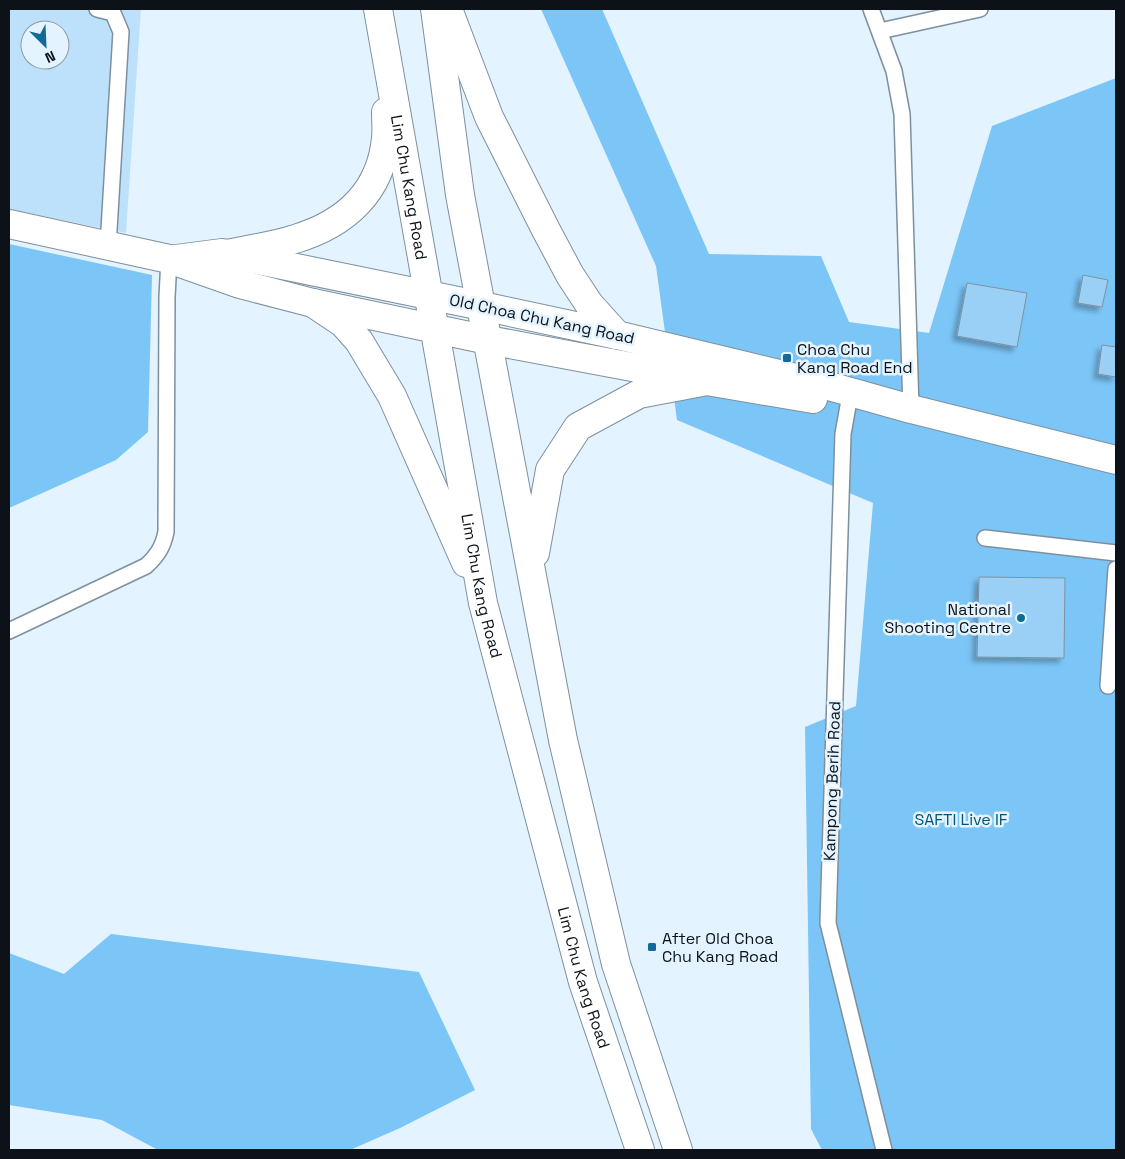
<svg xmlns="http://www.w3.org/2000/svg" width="1125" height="1159" font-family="'Space Grotesk',sans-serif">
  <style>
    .green { fill: #bee1fb; fill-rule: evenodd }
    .forest { fill: #7cc5f7 }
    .building { fill: #9bd0f6; stroke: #8092a0; filter: url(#shadow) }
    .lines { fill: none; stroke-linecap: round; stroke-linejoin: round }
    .service-casing { stroke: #7d909d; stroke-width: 18 }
    .minor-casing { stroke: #7d909d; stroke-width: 30 }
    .tertiary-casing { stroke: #7d909d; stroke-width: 30 }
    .primary-casing { stroke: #7d909d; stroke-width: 30 }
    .service { stroke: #fff; stroke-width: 15 }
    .minor { stroke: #fff; stroke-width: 28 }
    .tertiary { stroke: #fff; stroke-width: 28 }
    .primary { stroke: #fff; stroke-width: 28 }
    .poi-dot { fill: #126a9a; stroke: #e3f3ff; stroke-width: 2 }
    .labels { text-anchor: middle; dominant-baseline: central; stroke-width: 5; stroke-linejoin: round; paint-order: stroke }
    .street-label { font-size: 16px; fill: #0c1217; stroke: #e3f3ff }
    .poi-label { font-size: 16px; fill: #0c1217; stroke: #e3f3ff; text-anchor: start }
    .park-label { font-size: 16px; fill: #02537b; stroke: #e3f3ff }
  </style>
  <defs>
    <filter id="shadow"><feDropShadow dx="-4.5" dy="4.5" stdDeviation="2.5" flood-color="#0004"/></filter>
  </defs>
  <rect width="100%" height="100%" fill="#e3f3ff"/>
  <path class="green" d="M9 9H141L126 233 9 209ZM30 30H60V60H30Z"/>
  <g class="forest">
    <path d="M541 9H602L709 254 821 256 849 322 929 333 992 126 1116 78V1150H822L811 1129 805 727 856 706 873 503 677 420 656 266Z"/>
    <path d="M9 244 152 275 148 432 116 460 9 508Z"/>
    <path d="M111 934 419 972 475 1090 400 1128 350 1150H158L102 1120 9 1105V953L64 974Z"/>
  </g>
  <g class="building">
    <path d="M1083 275 1108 280 1102 307 1078 303Z"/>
    <path d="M967 283 1027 293 1017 347 957 336Z"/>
    <path d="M1102 345 1116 347V377L1098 374Z"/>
    <path d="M979 577 1065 578 1064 658 977 657Z"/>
  </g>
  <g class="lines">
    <defs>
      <g id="service">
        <path d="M97 9 113 13 121 32 108 246"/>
        <path d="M871 9 894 71 902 114 911 409"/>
        <path d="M880 31 980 9"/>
        <path d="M848 406 843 434 828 923 884 1150"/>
        <path d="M985 538 1116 553"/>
        <path d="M9 631 146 566C157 556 163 547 166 532L167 297 169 259"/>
        <path d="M1108 686 1116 569"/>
      </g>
      <g id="minor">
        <path d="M482 306 617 335 829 386 911 409 1116 460"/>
        <path d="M488 340 707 381 813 399"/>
      </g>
      <g id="tertiary">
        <path d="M9 224 169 259 240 284 313 303 488 340"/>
        <path d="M176 259 222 253 228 254 482 306"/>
      </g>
      <g id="primary">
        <path id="s1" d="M378 9 483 603 583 982 640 1150"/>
        <path d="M435 9 460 195 563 740 616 964 678 1150"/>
        <path d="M448 9 489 117 546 230 570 275 589 304 617 335"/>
        <path d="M228 254C250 249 274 246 295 239 345 224 381 192 386 138 387 130 386 120 386 112"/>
        <path d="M313 303 343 323 359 341 392 396 466 563"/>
        <path d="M535 553 550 470 578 427 639 394 707 381"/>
      </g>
    </defs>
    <use href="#service" class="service-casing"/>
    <use href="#minor" class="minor-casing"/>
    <use href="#tertiary" class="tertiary-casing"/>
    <use href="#primary" class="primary-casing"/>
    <use href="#service" class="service"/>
    <use href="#minor" class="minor"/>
    <use href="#tertiary" class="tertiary"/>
    <use href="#primary" class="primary"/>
  </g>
  <g class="poi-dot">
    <rect x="782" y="353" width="10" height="10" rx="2.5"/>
    <circle cx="1021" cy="618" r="5"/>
    <rect x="647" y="942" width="10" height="10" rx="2.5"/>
  </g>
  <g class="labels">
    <g class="street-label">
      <text stroke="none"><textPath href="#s1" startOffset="181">Lim Chu Kang Road</textPath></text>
      <text transform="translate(542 319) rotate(12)">Old Choa Chu Kang Road</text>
      <text stroke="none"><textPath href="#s1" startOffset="586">Lim Chu Kang Road</textPath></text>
      <text transform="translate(832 781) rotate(-88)">Kampong Berih Road</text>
      <text stroke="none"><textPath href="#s1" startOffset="991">Lim Chu Kang Road</textPath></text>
    </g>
    <g class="poi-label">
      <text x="797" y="349">Choa Chu<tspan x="797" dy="18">Kang Road End</tspan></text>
      <text x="1011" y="609" text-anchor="end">National<tspan x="1011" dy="18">Shooting Centre</tspan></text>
      <text x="662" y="938">After Old Choa<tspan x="662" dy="18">Chu Kang Road</tspan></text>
    </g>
    <g class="park-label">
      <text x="961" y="819">SAFTI Live IF</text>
    </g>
  </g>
  <rect width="1125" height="1159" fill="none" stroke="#0c1217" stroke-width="20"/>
  <g transform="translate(45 45) rotate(156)"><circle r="24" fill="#e3f3ff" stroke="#8d99a2"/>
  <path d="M0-4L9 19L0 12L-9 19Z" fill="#126a9a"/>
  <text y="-8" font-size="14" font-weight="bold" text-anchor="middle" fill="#0c1217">N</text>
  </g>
</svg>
